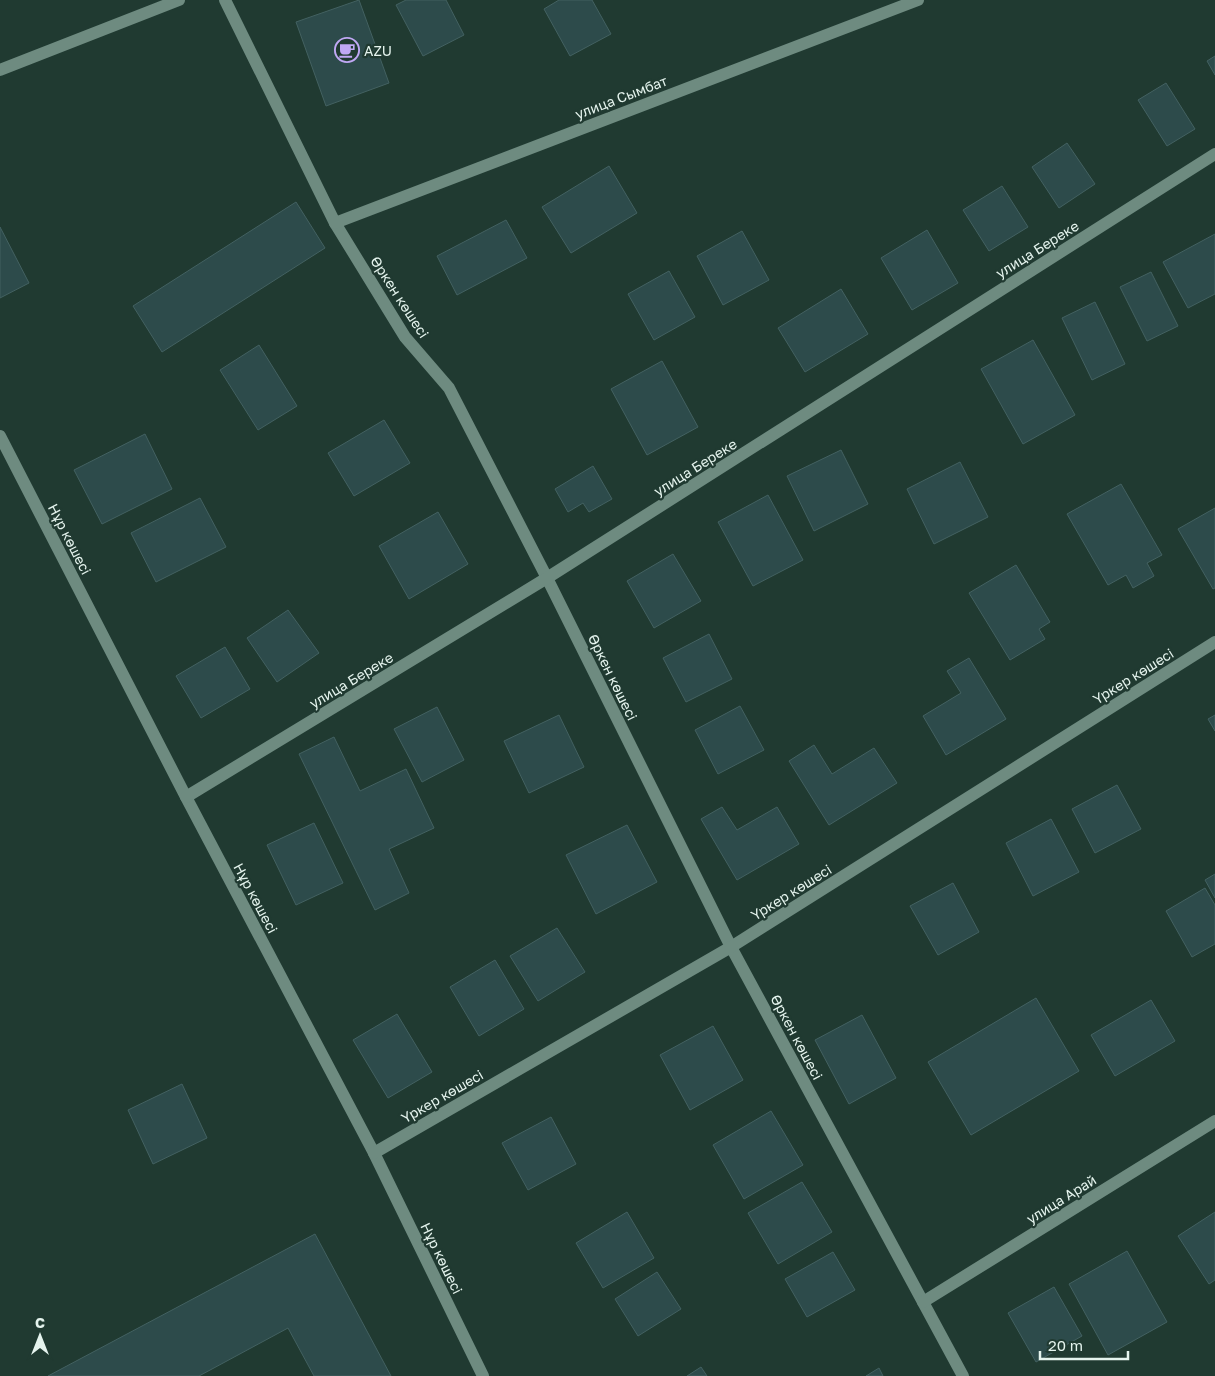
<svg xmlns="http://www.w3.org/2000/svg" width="1215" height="1376" font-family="'Golos Text',sans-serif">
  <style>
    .building { fill: #2d4b4b; stroke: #436161 }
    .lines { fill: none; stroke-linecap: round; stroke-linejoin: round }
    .street { stroke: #6e8b80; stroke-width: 12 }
    .labels { text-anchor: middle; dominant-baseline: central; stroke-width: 4.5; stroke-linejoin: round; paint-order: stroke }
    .poi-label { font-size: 14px; fill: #e5f4ee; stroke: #203a31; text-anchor: start }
    .street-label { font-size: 14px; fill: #e5f4ee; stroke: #203a31 }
  </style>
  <rect width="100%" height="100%" fill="#203a31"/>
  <g class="building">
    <path d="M359 0 389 83 326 106 296 22Z"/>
    <path d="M406 0H446L464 35 423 56 396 5Z"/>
    <path d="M559 0H592L611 34 570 56 544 9Z"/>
    <path d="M1215 56V75L1207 61Z"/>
    <path d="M1166 83 1195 129 1167 146 1138 100Z"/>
    <path d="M1067 143 1095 184 1059 208 1032 167Z"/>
    <path d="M609 166 637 213 571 253 542 207Z"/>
    <path d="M1002 186 1028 227 989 251 963 210Z"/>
    <path d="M296 202 325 248 162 352 133 306Z"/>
    <path d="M506 220 527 258 457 295 437 256Z"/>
    <path d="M0 227 29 283 0 298Z"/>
    <path d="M927 230 958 283 912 310 881 258Z"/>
    <path d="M742 231 769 280 723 305 697 256Z"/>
    <path d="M1215 234V294L1188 308 1163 262Z"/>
    <path d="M669 271 695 317 654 340 628 294Z"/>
    <path d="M1151 272 1178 326 1147 341 1120 287Z"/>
    <path d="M841 289 868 334 805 372 778 328Z"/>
    <path d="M1095 302 1125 364 1092 380 1062 318Z"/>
    <path d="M1033 340 1075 415 1023 444 981 369Z"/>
    <path d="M259 345 297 406 258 430 220 370Z"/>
    <path d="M662 361 698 427 647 455 611 389Z"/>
    <path d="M384 420 410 463 354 496 328 453Z"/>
    <path d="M145 434 172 489 102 524 74 470Z"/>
    <path d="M841 450 868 504 814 531 787 476Z"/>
    <path d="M960 462 988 517 934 544 907 489Z"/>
    <path d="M593 466 612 499 589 512 583 503 568 512 555 489Z"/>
    <path d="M1121 484 1162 555 1147 563 1154 576 1133 588 1126 575 1108 585 1067 514Z"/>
    <path d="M768 495 803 560 753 586 718 522Z"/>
    <path d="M200 498 226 547 156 582 131 533Z"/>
    <path d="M1215 508V588L1213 589 1178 529Z"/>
    <path d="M438 512 468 564 409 599 379 546Z"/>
    <path d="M673 554 701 601 654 628 627 581Z"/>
    <path d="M1016 565 1050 622 1039 629 1045 639 1010 660 969 593Z"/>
    <path d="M288 610 319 653 277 682 247 638Z"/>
    <path d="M709 634 732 679 686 702 663 658Z"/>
    <path d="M225 647 250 689 201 718 176 676Z"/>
    <path d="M969 658 1006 719 946 755 923 716 961 693 947 671Z"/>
    <path d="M740 706 764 750 718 774 695 730Z"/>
    <path d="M437 707 464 760 422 782 394 729Z"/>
    <path d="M559 715 584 767 529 793 504 741Z"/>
    <path d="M1215 715V731L1208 719Z"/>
    <path d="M334 737 360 791 406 769 434 828 389 849 409 893 375 910 299 754Z"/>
    <path d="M814 745 832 774 874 748 897 783 829 825 789 761Z"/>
    <path d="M1117 785 1141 829 1095 853 1072 809Z"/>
    <path d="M722 807 737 830 777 807 799 844 737 880 701 819Z"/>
    <path d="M1051 819 1079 872 1033 896 1006 843Z"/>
    <path d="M314 823 343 883 296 905 267 845Z"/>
    <path d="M627 825 657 882 596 914 566 855Z"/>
    <path d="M1215 874V898L1205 880Z"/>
    <path d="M953 883 979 932 938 955 910 906Z"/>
    <path d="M1205 888 1215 905V944L1192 957 1166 911Z"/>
    <path d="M557 928 585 972 538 1001 510 956Z"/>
    <path d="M495 960 524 1009 479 1036 450 987Z"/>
    <path d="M1036 998 1079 1071 971 1135 928 1062Z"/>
    <path d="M1151 1000 1175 1041 1115 1076 1091 1035Z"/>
    <path d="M397 1014 432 1072 388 1098 353 1040Z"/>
    <path d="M862 1015 896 1078 849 1104 815 1040Z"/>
    <path d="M713 1026 743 1080 690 1110 660 1055Z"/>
    <path d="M182 1084 207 1138 153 1164 128 1110Z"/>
    <path d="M771 1111 803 1165 744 1199 713 1145Z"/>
    <path d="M551 1117 576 1164 528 1190 502 1143Z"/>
    <path d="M802 1182 832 1232 778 1264 748 1213Z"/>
    <path d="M627 1212 654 1258 603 1288 576 1243Z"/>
    <path d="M1215 1212V1280L1209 1284 1178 1236Z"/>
    <path d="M315 1234 391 1376H314L288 1328 199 1376H48Z"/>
    <path d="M1127 1251 1167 1322 1108 1355 1069 1284Z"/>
    <path d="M833 1252 855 1290 807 1317 785 1279Z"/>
    <path d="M657 1272 681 1309 638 1336 615 1299Z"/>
    <path d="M1054 1287 1082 1336 1036 1362 1008 1313Z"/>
    <path d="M701 1367 707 1376H687Z"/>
    <path d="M879 1368 883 1376H866Z"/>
  </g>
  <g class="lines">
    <g class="street">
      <path d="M225 0 335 223 405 337 449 388 547 578 731 947 963 1376"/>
      <path d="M0 70 179 0"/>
      <path d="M335 223 918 0"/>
      <path d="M0 436 186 797 374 1153 483 1376"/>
      <path d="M186 797 547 578 1215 154"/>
      <path d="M374 1153 731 947 1215 642"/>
      <path d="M923 1302 1215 1121"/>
    </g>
  </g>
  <defs>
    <symbol id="cafe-ring" viewBox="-11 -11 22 22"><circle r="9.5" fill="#203a31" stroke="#c0a8f4" stroke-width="1.5"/><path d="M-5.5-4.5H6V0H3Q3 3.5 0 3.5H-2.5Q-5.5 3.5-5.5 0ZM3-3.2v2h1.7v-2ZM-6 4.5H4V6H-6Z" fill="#c0a8f4"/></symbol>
  </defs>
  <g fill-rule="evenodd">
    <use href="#cafe-ring" x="333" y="36" width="28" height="28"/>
  </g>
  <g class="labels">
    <g class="poi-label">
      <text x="364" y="50">AZU</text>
    </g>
    <g class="street-label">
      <text transform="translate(621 97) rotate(-21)">улица Сымбат</text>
      <text transform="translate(1037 249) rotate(-32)">улица Береке</text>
      <text transform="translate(400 297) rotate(57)">Өркен көшесі</text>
      <text transform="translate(695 467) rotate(-32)">улица Береке</text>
      <text transform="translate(70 539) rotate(63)">Нұр көшесі</text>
      <text transform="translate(1133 676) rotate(-32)">Үркер көшесі</text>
      <text transform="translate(613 677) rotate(64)">Өркен көшесі</text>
      <text transform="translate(351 680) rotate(-31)">улица Береке</text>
      <text transform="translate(791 892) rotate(-32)">Үркер көшесі</text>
      <text transform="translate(256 898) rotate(62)">Нұр көшесі</text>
      <text transform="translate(797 1037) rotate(62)">Өркен көшесі</text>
      <text transform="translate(442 1096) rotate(-30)">Үркер көшесі</text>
      <text transform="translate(1061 1199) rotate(-32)">улица Арай</text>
      <text transform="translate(442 1258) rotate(64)">Нұр көшесі</text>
    </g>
  </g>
  <g transform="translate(40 1336)" stroke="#203a31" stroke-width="4" paint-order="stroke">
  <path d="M0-4L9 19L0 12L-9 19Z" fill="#e5f4ee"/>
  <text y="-8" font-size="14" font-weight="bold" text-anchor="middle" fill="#e5f4ee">С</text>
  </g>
  <path d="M1040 1351v8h88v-8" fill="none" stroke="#e5f4ee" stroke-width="2.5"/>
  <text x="1048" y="1351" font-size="15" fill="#e5f4ee" stroke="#203a31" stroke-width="4" paint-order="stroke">20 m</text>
</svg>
